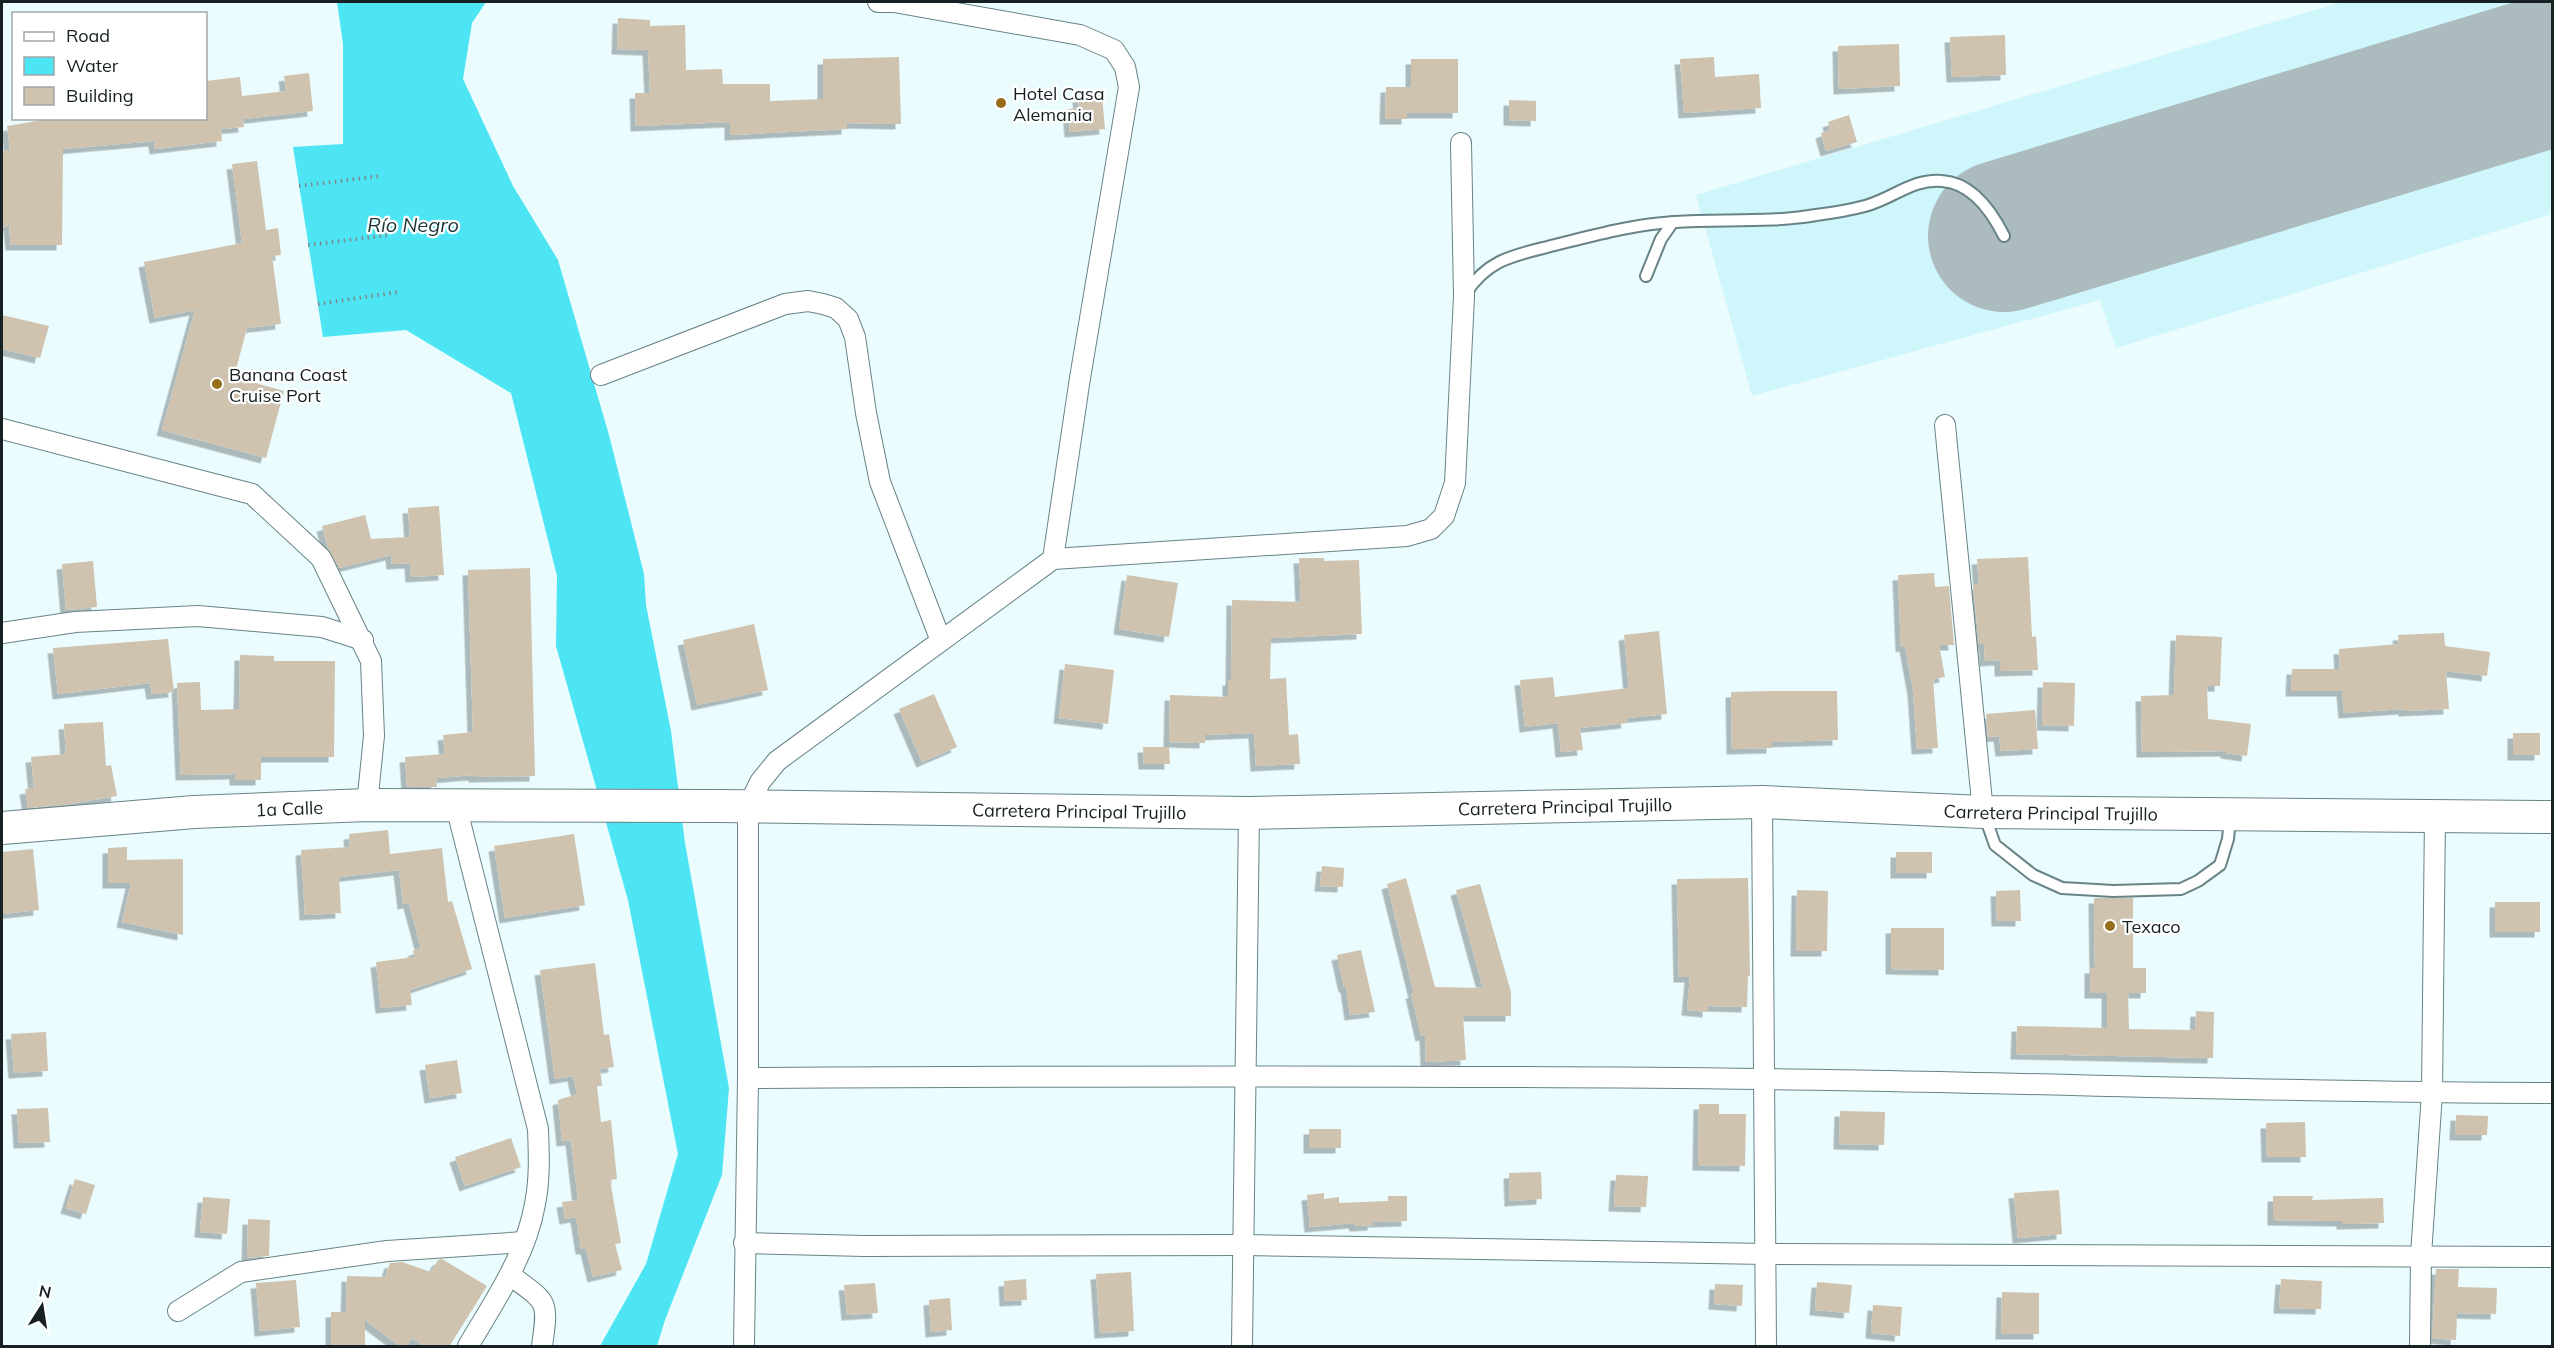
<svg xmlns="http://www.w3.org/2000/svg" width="2554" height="1348" font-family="Mulish,sans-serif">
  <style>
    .built { fill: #cff6fb }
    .water { fill: #4de5f4 }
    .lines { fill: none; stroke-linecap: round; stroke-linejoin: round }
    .runway { stroke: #acbcbe; stroke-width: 152 }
    .building { fill: #cfc2ae; filter: url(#shadow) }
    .service-casing { stroke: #688386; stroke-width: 14 }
    .minor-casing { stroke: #688386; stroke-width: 22 }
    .primary-casing { stroke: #688386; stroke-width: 34 }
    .path { stroke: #7c8a8c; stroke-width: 4; stroke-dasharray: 1.5 4.5; stroke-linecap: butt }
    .service { stroke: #fff; stroke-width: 10 }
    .minor { stroke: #fff; stroke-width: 20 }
    .primary { stroke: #fff; stroke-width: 32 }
    .poi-dot { fill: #966d18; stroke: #fff; stroke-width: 2 }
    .labels { text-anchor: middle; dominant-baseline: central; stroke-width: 4.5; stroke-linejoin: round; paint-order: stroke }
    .poi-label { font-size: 18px; fill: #172123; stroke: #fff; text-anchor: start }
    .street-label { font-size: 18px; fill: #172123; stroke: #fff }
    .water-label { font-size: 20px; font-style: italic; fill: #1c3437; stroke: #fff }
  </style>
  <defs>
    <filter id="shadow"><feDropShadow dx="-5.5" dy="5.5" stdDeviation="0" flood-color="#0004"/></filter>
  </defs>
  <rect width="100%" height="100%" fill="#eafcfe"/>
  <path class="built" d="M2341 2H2552V214L2116 348 2100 300 1752 396 1696 195Z"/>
  <path class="water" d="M337 2H486L472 23 463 79 513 186 558 260 609 435 644 574 646 605 671 731 685 843 729 1088 722 1175 665 1320 657 1346H600L646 1264 678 1154 628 900 556 646 557 576 511 393 406 330 323 337 293 147 343 144V44Z"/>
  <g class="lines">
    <path class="runway" d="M2004 236 2552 70"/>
  </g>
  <g class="building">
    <path d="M618 18 650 20V26L685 25 686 70 722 69 723 84H770V101L823 99V59L899 57 901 124 847 123V129L730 135V122L636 126 635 93H650L648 50 617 49Z"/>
    <path d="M2005 35 2006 75 1952 77 1950 37Z"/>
    <path d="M1899 44 1900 86 1839 89 1838 46Z"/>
    <path d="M1714 57 1715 77 1759 74 1761 108 1684 113 1680 59Z"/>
    <path d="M1411 59H1458V113H1407V119H1385L1386 87H1411Z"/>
    <path d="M309 73 313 111 243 119 244 127 221 129 222 141 155 149 154 141 63 149 62 245H11L9 225 2 228V151L10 150 7 126 55 118H206V81L240 77 242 96 286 91 284 76Z"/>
    <path d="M1102 95 1105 129 1070 132 1068 109 1079 108 1078 97Z"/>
    <path d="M1509 100 1536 101V121L1509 120Z"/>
    <path d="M1849 115 1857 142 1826 151 1821 133 1830 130 1828 122Z"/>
    <path d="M257 161 266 230 278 228 281 255 272 256 281 324 247 328 234 377 284 391 266 458 162 430 195 310 155 318 144 262 242 243 232 164Z"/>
    <path d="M2 315 49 326 40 358 2 349Z"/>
    <path d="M439 506 444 575 411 577 410 563 392 564 391 555 339 568 328 548 322 526 365 515 371 539 410 537 408 508Z"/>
    <path d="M2028 557 2032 637 2036 636 2038 670 2000 671V660L1985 661 1984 644H1979L1973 584H1979L1977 559Z"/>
    <path d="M1299 558H1324V561L1359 560 1362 634 1271 638 1270 679 1286 678 1289 735 1298 734 1300 764 1256 766 1254 733 1205 735V743L1169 742 1170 695 1228 697V680H1231L1232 600 1301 602Z"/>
    <path d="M93 561 97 607 66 610 62 564Z"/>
    <path d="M530 568 535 776 474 777V775L436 778 437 787H407L405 757 445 754 443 735 473 732 468 570Z"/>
    <path d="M1934 573 1935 587 1949 586 1954 645H1939L1945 677 1933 679 1938 748 1917 749 1913 690 1905 646 1901 647 1898 575Z"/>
    <path d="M1127 575 1178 583 1169 637 1119 629Z"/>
    <path d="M754 624 768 690 697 705 683 640Z"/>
    <path d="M1659 631 1667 714 1626 718 1627 723 1580 728 1583 750 1561 752 1558 723 1525 727 1520 680 1553 677 1555 697 1629 688 1624 635Z"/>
    <path d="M2444 633 2445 646 2490 652 2487 676 2446 671 2449 709 2404 711V709L2344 713 2342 691H2291L2292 669H2340L2339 649 2399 644 2398 635Z"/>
    <path d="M2176 635 2222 637 2220 686H2207L2208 719 2251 724 2247 756 2226 753V751L2142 752 2141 696 2174 695Z"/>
    <path d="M168 639 174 692 152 694 150 683 58 694 53 648Z"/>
    <path d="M240 655 274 656V661H335L334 757H261V780H235V774L181 775 177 683 200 682 201 710 239 709Z"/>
    <path d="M1065 664 1114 670 1108 724 1059 718Z"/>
    <path d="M2043 682 2075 683 2074 726 2042 725Z"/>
    <path d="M1771 691H1837L1838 740 1772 742V748L1732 749 1731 692Z"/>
    <path d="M934 694 957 747 922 762 899 709Z"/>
    <path d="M2035 710 2038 749 2001 751 1999 736 1988 737 1986 714Z"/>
    <path d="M103 722 106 766 111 765 117 796 69 804 28 808 25 789 34 788 31 757 66 754 64 724Z"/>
    <rect x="2513" y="733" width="27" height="22"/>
    <path d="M1143 747H1169L1170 764H1144Z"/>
    <path d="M388 830 390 854 442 848 448 902 452 901 472 969 410 990 412 1005 381 1008 376 962 415 957 413 951 421 948 409 903 403 904 399 870 339 877 341 913 305 915 301 850 350 847 349 834Z"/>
    <path d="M574 834 585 905 505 918 494 846Z"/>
    <path d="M127 847V860L183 859V935L122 922 131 883H108V848Z"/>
    <path d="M33 849 39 910 2 914V852Z"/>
    <rect x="1896" y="852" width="36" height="21"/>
    <path d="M1322 866 1344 868 1343 887 1320 886Z"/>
    <path d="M1406 878 1435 987 1483 988 1456 890 1480 884 1511 992V1016H1463L1466 1060 1426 1062 1425 1035 1421 1036 1411 993H1414L1387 884Z"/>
    <path d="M1748 878 1750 976H1748L1747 1007 1708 1006V1012L1687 1010 1690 977H1679L1677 879Z"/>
    <path d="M1797 890 1828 891 1827 951H1796Z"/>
    <path d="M2020 890 2021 921H1997L1996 891Z"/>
    <path d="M2094 898H2133V968H2146V993H2128L2129 1029 2195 1030 2196 1011 2214 1012 2213 1058 2016 1054 2017 1026 2107 1028V993H2090V968H2095Z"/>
    <rect x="2495" y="902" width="45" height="30"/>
    <path d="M1891 928H1944V970L1891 969Z"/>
    <path d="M1361 950 1375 1012 1350 1015 1346 987H1344L1337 955Z"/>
    <path d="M595 963 604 1035 609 1034 614 1067 600 1069 602 1086H597L601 1122 611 1120 617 1179 610 1180 621 1243 615 1244 622 1270 593 1277 586 1249H581L576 1217 565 1219 562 1202 578 1200 571 1140 562 1141 558 1100 577 1094 573 1076 555 1079 540 970Z"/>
    <path d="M46 1032 48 1071 14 1073 11 1034Z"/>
    <path d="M457 1060 462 1093 430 1098 425 1065Z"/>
    <path d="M1699 1104H1719V1114H1746L1745 1166 1698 1165Z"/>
    <path d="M48 1108 50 1142 19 1143 17 1109Z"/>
    <path d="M1840 1111 1885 1112 1884 1145 1839 1144Z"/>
    <path d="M2456 1115 2488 1116 2487 1135H2455Z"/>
    <path d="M2305 1122 2306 1157H2267L2266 1123Z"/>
    <rect x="1309" y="1129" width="32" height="19"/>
    <path d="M511 1138 521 1167 465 1186 455 1157Z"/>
    <path d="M1541 1172 1542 1199 1510 1201 1509 1173Z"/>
    <path d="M1616 1175 1648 1176 1646 1207 1614 1206Z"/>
    <path d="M75 1179 95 1185 86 1214 66 1208Z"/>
    <path d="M2059 1190 2062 1234 2018 1238 2014 1193Z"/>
    <path d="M1324 1193V1199L1339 1197V1203L1388 1201V1196H1407V1221L1373 1222V1225L1355 1226 1354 1223 1310 1227 1307 1195Z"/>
    <path d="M2273 1196H2313L2312 1200 2383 1198 2384 1223 2342 1224V1221L2273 1220Z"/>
    <path d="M203 1197 230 1199 227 1234 200 1232Z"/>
    <path d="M248 1219 270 1220 269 1256 247 1258Z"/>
    <path d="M442 1259 487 1286 449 1347H425L412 1338 406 1347H401L365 1320V1347H331V1312H346L347 1276 385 1277 390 1263 402 1262 431 1272 438 1260Z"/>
    <path d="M2436 1269H2459L2458 1287 2497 1288 2496 1314 2457 1313 2456 1340 2432 1338Z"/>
    <path d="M1131 1272 1134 1331 1100 1333 1096 1274Z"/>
    <path d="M1026 1279 1027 1300 1005 1301 1004 1281Z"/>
    <path d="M2281 1279 2322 1281 2321 1309 2279 1308Z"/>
    <path d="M296 1280 300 1327 260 1331 256 1283Z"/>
    <path d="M1817 1282 1852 1285 1849 1313 1815 1310Z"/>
    <path d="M875 1283 878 1313 847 1315 844 1285Z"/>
    <path d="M1715 1284 1743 1285 1742 1306 1714 1304Z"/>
    <path d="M2002 1292 2039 1293V1334H2001Z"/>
    <path d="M950 1298 952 1330 931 1332 929 1300Z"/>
    <path d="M1873 1305 1902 1307 1900 1336 1871 1333Z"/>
  </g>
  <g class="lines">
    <defs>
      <g id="service">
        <path d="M1646 276 1661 239 1673 222"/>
        <path d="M1466 293C1489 258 1516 255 1555 245 1595 235 1634 224 1675 222 1722 219 1770 223 1816 215 1832 213 1850 210 1865 206 1892 199 1913 178 1942 181 1972 183 1992 212 2004 236"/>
        <path d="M1984 814 1995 845 2033 875 2062 888 2113 891 2181 889 2198 881 2220 865 2228 839 2230 818"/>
      </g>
      <g id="minor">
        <path d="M601 375 785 304 808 301 823 304 836 308 848 319 855 337 866 413 880 482 941 641"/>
        <path d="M1945 425 1983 812"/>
        <path d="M2 429 252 494 321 558 371 661 374 736 367 805"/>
        <path d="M1053 559 1407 536 1431 529 1444 516 1455 483 1464 296 1461 143"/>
        <path d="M2 633 75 622 198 616 322 627 363 640"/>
        <path d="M1762 802 1766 1346"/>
        <path d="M456 806 538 1129C539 1154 540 1179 535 1204 526 1256 494 1302 468 1346"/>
        <path d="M748 1078C1087 1076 1425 1075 1764 1079 2027 1082 2290 1093 2552 1093"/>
        <path d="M744 1243 865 1246 1244 1245 1766 1254 2552 1257"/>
        <path d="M510 1275C547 1303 549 1298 542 1346"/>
        <path d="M178 1311 241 1272 387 1251 524 1242"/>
        <path d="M744 1346 748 1078V807L760 782 777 761 1053 559 1080 378 1129 87 1125 67 1114 50 1080 35 894 2H878"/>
        <path d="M1242 1346 1249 813"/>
        <path d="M2420 1346 2421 1255 2432 1093 2435 814"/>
      </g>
      <g id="primary">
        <path id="s1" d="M2 828 194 812 367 805 719 806 1249 813 1762 802 1983 812 2552 817"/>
      </g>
    </defs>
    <use href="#service" class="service-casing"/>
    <use href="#minor" class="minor-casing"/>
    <use href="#primary" class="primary-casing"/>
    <g class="path">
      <path d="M299 186 381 176"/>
      <path d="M308 245 389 235"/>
      <path d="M318 304 398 292"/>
    </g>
    <use href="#service" class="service"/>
    <use href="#minor" class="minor"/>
    <use href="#primary" class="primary"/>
  </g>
  <g class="poi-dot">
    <circle cx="1001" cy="103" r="6"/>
    <circle cx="217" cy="384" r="6"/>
    <circle cx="2110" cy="926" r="6"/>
  </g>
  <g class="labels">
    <g class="poi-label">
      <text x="1013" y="93">Hotel Casa<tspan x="1013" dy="21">Alemania</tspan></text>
      <text x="229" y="374">Banana Coast<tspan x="229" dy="21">Cruise Port</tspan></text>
      <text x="2122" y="926">Texaco</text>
    </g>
    <g class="street-label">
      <text stroke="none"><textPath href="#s1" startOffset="1564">Carretera Principal Trujillo</textPath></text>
      <text stroke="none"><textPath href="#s1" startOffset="288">1a Calle</textPath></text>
      <text stroke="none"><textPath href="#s1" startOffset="1078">Carretera Principal Trujillo</textPath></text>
      <text stroke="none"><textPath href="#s1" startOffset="2050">Carretera Principal Trujillo</textPath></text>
    </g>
    <g class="water-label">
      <text x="413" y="224">Río Negro</text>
    </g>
  </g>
  <rect width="2554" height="1348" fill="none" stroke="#172123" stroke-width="6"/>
  <rect x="12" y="12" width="195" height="108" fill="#ffffff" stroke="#a2a6a7" stroke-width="1.5"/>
  <rect x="24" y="32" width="30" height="9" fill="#ffffff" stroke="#a2a6a7" stroke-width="1.5"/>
  <text x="66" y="42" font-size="18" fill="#172123">Road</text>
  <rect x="24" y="57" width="30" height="18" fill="#4de5f4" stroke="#a2a6a7" stroke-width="1.5"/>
  <text x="66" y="72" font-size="18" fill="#172123">Water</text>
  <rect x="24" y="87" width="30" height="18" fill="#cfc2ae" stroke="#a2a6a7" stroke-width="1.5"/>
  <text x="66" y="102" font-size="18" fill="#172123">Building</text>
  <g transform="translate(42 1306) rotate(12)" stroke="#ffffff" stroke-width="4.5" paint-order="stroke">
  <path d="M0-4.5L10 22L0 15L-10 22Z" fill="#172123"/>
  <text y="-9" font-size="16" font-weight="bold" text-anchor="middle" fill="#172123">N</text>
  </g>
</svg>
